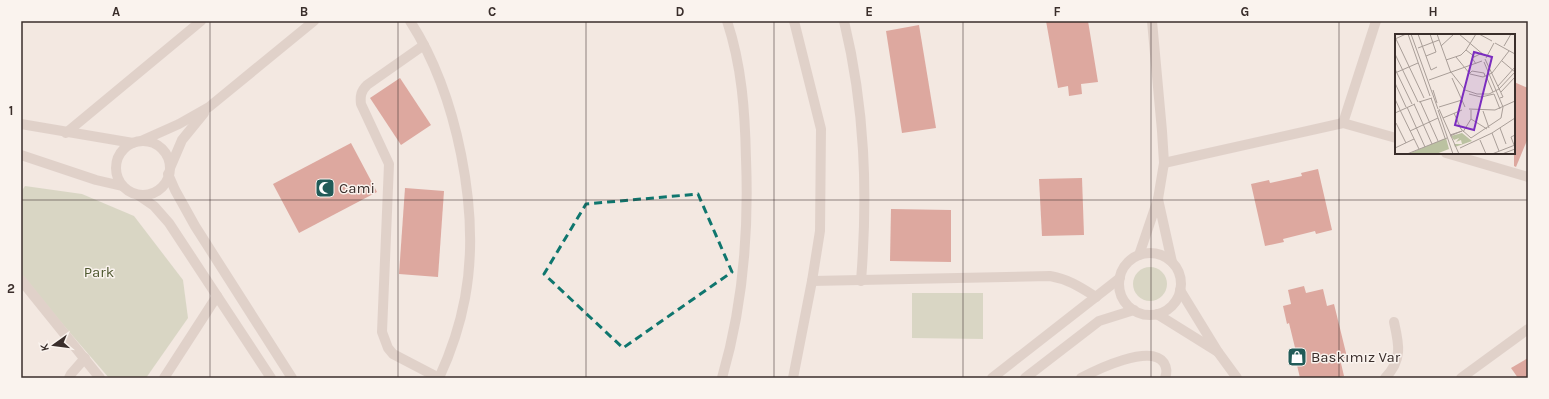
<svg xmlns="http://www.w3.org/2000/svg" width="1549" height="399" font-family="Karla,sans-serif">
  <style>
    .green { fill: #bbc2a1 }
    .building { fill: #c35c4e }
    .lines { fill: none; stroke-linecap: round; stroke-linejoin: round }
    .minor { stroke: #cbb7ac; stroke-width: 10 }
    .marked { fill: none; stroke: #0f766e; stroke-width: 3; stroke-dasharray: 8 5; stroke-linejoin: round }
    .grid { fill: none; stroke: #3a2e2b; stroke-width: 1; stroke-opacity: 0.55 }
    .labels { text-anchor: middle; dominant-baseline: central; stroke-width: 3; stroke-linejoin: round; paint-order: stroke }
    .poi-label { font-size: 15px; fill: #3a2e2b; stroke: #faf3ee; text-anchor: start }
    .park-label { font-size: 15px; fill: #4e582f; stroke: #faf3ee }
    .inset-road { fill: none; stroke: #a99e98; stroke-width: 1 }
    .view { fill: #7b2cbf; fill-opacity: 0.15; stroke: #7b2cbf; stroke-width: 2 }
    .inset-edge { fill: none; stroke: #3a2e2b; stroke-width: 2 }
    .neatline { fill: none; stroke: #3a2e2b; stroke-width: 1.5 }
    .grid-label { font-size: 13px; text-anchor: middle; font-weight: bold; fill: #3a2e2b }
  </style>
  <rect width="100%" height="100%" fill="#f3e8e1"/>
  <g class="green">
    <path d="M25 186 82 194 134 216 183 280 188 318 146 378H109L21 276V192Z"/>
    <circle cx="1150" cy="284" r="17"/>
    <path d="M912 293H983V339L912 338Z"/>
  </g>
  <g class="building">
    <path d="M1046 21H1088L1098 82 1081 84 1082 94 1069 96 1068 86 1058 88Z"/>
    <path d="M919 25 936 128 902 133 886 31Z"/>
    <path d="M400 78 431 125 401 145 370 98Z"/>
    <path d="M1514 82 1528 88V138L1516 167 1514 166Z"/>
    <path d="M351 143 377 192 299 233 273 184Z"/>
    <path d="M1318 169 1332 230 1316 234 1315 231 1283 239 1284 242 1265 246 1251 184 1269 180 1270 183 1302 176 1301 173Z"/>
    <path d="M1082 178 1084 235 1042 236 1039 179Z"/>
    <path d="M405 188 444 191 438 277 399 274Z"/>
    <path d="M891 209 951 210V262L890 261Z"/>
    <path d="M1304 286 1306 293 1323 289 1327 306 1334 304 1347 357 1340 359 1344 376 1335 378H1300L1296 361 1298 360 1289 323 1287 324 1283 306 1291 304 1288 290Z"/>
    <path d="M1528 358V378H1518L1511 368Z"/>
  </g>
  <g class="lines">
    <g class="minor">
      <path d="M410 21C457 94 481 212 465 298 460 325 451 352 439 378"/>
      <path d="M844 21C865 108 868 192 861 281"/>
      <path d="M1152 21 1162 131 1164 163 1158 199"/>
      <path d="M424 45 367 85C361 91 360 96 361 104L389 164 382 332 388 348 393 354 439 378"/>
      <path d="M1343 123 1376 21"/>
      <path d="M21 124 133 143"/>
      <path d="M66 133 201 21"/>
      <path d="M141 141 179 124 209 107 314 21"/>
      <circle cx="143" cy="168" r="27"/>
      <path d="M1446 153 1528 177"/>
      <path d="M21 155 96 180 122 186"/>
      <path d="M1164 163 1343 123 1396 138"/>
      <path d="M170 168 182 140 204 113"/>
      <path d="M168 174 175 190 195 226 292 378"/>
      <path d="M138 195 154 206 169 223 271 378"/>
      <circle cx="1150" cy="284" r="31"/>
      <path d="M1139 255 1158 199 1172 262"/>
      <path d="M21 280 100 378"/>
      <path d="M812 281 1050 276C1068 279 1080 287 1096 297"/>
      <path d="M1157 314 1218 352 1180 290"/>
      <path d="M1218 352 1237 378"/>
      <path d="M69 378 71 374 85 358"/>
      <path d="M164 378 217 296"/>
      <path d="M722 378C743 306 749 233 746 159 745 112 742 66 727 21"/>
      <path d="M793 378 812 281 820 231 821 129 794 21"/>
      <path d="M992 378 1120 278"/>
      <path d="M1025 378 1099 321 1134 310"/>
      <path d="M1081 378C1096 370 1151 343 1164 363 1167 368 1167 373 1165 378"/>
      <path d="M1385 378C1403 360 1399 344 1394 322"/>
      <path d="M1461 378 1528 329"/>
    </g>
  </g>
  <path d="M0 0H1549V399H0ZM698 194 732 272 623 348 544 274 586 204Z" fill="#f3e8e1" fill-opacity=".55" fill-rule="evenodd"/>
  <path class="marked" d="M698 194 732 272 623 348 544 274 586 204Z"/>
  <path class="grid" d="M210 21V378M398 21V378M586 21V378M774 21V378M963 21V378M1151 21V378M1339 21V378M21 200H1528"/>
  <defs>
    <symbol id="mosque-square" viewBox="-11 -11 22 22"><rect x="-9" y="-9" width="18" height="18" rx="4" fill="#215b58" stroke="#faf3ee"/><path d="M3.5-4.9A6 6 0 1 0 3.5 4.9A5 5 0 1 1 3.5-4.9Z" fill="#fff"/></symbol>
    <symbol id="shop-square" viewBox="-11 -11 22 22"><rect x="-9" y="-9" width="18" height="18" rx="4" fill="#215b58" stroke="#faf3ee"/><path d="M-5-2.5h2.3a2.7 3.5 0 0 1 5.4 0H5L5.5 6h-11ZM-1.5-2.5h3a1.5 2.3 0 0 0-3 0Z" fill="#fff"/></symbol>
  </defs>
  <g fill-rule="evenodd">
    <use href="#mosque-square" x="314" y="177" width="22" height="22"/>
    <use href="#shop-square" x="1286" y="346" width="22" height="22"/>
  </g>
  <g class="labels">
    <g class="poi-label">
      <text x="339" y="188">Cami</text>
      <text x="1311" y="357">Baskımız Var</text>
    </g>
    <g class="park-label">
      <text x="99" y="272">Park</text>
    </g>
  </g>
  <g transform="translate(1395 34)">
    <rect width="120" height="120" fill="#f3e8e1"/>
    <path d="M67 99 77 107 60 113 59 110H67L66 106 61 108 64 104 59 106 56 102ZM51 104 54 115 41 120H13Z" fill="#bbc2a1"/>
    <path class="inset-road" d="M13 0 35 62M16 0 43 75M23 0 36 36 42 33M42 0 56 39M64 0 90 22M84 0 97 7M0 5 11 0M1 5 29 64M100 9 120 20M46 12 59 0M109 12 116 0M23 14 44 6M0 20 23 68M31 22 41 18 35 0M61 23 75 40 88 43 97 39 114 17M80 23 71 16 81 0M91 24 99 9M90 25 108 63 105 64M51 26 66 21 71 16M81 30 77 24 87 19M0 35 17 70M56 38 70 56 82 60H94L104 55 120 38 107 27M0 39 23 29M75 39 77 37 89 39 90 42M91 42 98 58M57 44 70 73M34 46 87 27M0 49 11 73M103 52 120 33M38 56 42 69M106 58 120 43M74 60 86 63 99 60 105 75M36 64 50 104M0 65 5 76M25 67 43 107M24 68 37 64M19 70 37 110M12 73 30 113M44 73 67 66M44 75 64 120M74 75 100 76 120 67M5 76 24 115M43 76 58 120M88 77 94 94M0 79 20 70M59 79 66 95 76 104 106 84 108 73 89 28M48 84 67 76M76 85 92 95M1 89 11 109M105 94 111 110M15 97 43 84M68 98 76 85V76M97 99 104 117M55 101 67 97 55 102M85 106 91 120M119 111 116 103 120 101M0 114 19 105M65 114 97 99 120 84M12 120 52 104M97 120 120 111M107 120 120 115"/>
    <path class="view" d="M79 18 97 23 79 96 60 91Z"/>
    <rect width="120" height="120" class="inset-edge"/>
  </g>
  <rect width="1549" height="399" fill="none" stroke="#faf3ee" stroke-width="44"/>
  <g transform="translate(54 345) rotate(256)" stroke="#faf3ee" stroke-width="3" paint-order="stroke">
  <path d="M0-3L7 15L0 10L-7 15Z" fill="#3a2e2b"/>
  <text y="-6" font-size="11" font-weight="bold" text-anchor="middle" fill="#3a2e2b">K</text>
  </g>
  <rect x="22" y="22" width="1505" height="355" class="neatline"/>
  <g class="grid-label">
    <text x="116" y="16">A</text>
    <text x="304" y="16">B</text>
    <text x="492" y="16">C</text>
    <text x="680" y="16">D</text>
    <text x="869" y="16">E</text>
    <text x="1057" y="16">F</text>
    <text x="1245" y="16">G</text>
    <text x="1433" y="16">H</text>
    <text x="11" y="115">1</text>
    <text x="11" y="293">2</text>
  </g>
</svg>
